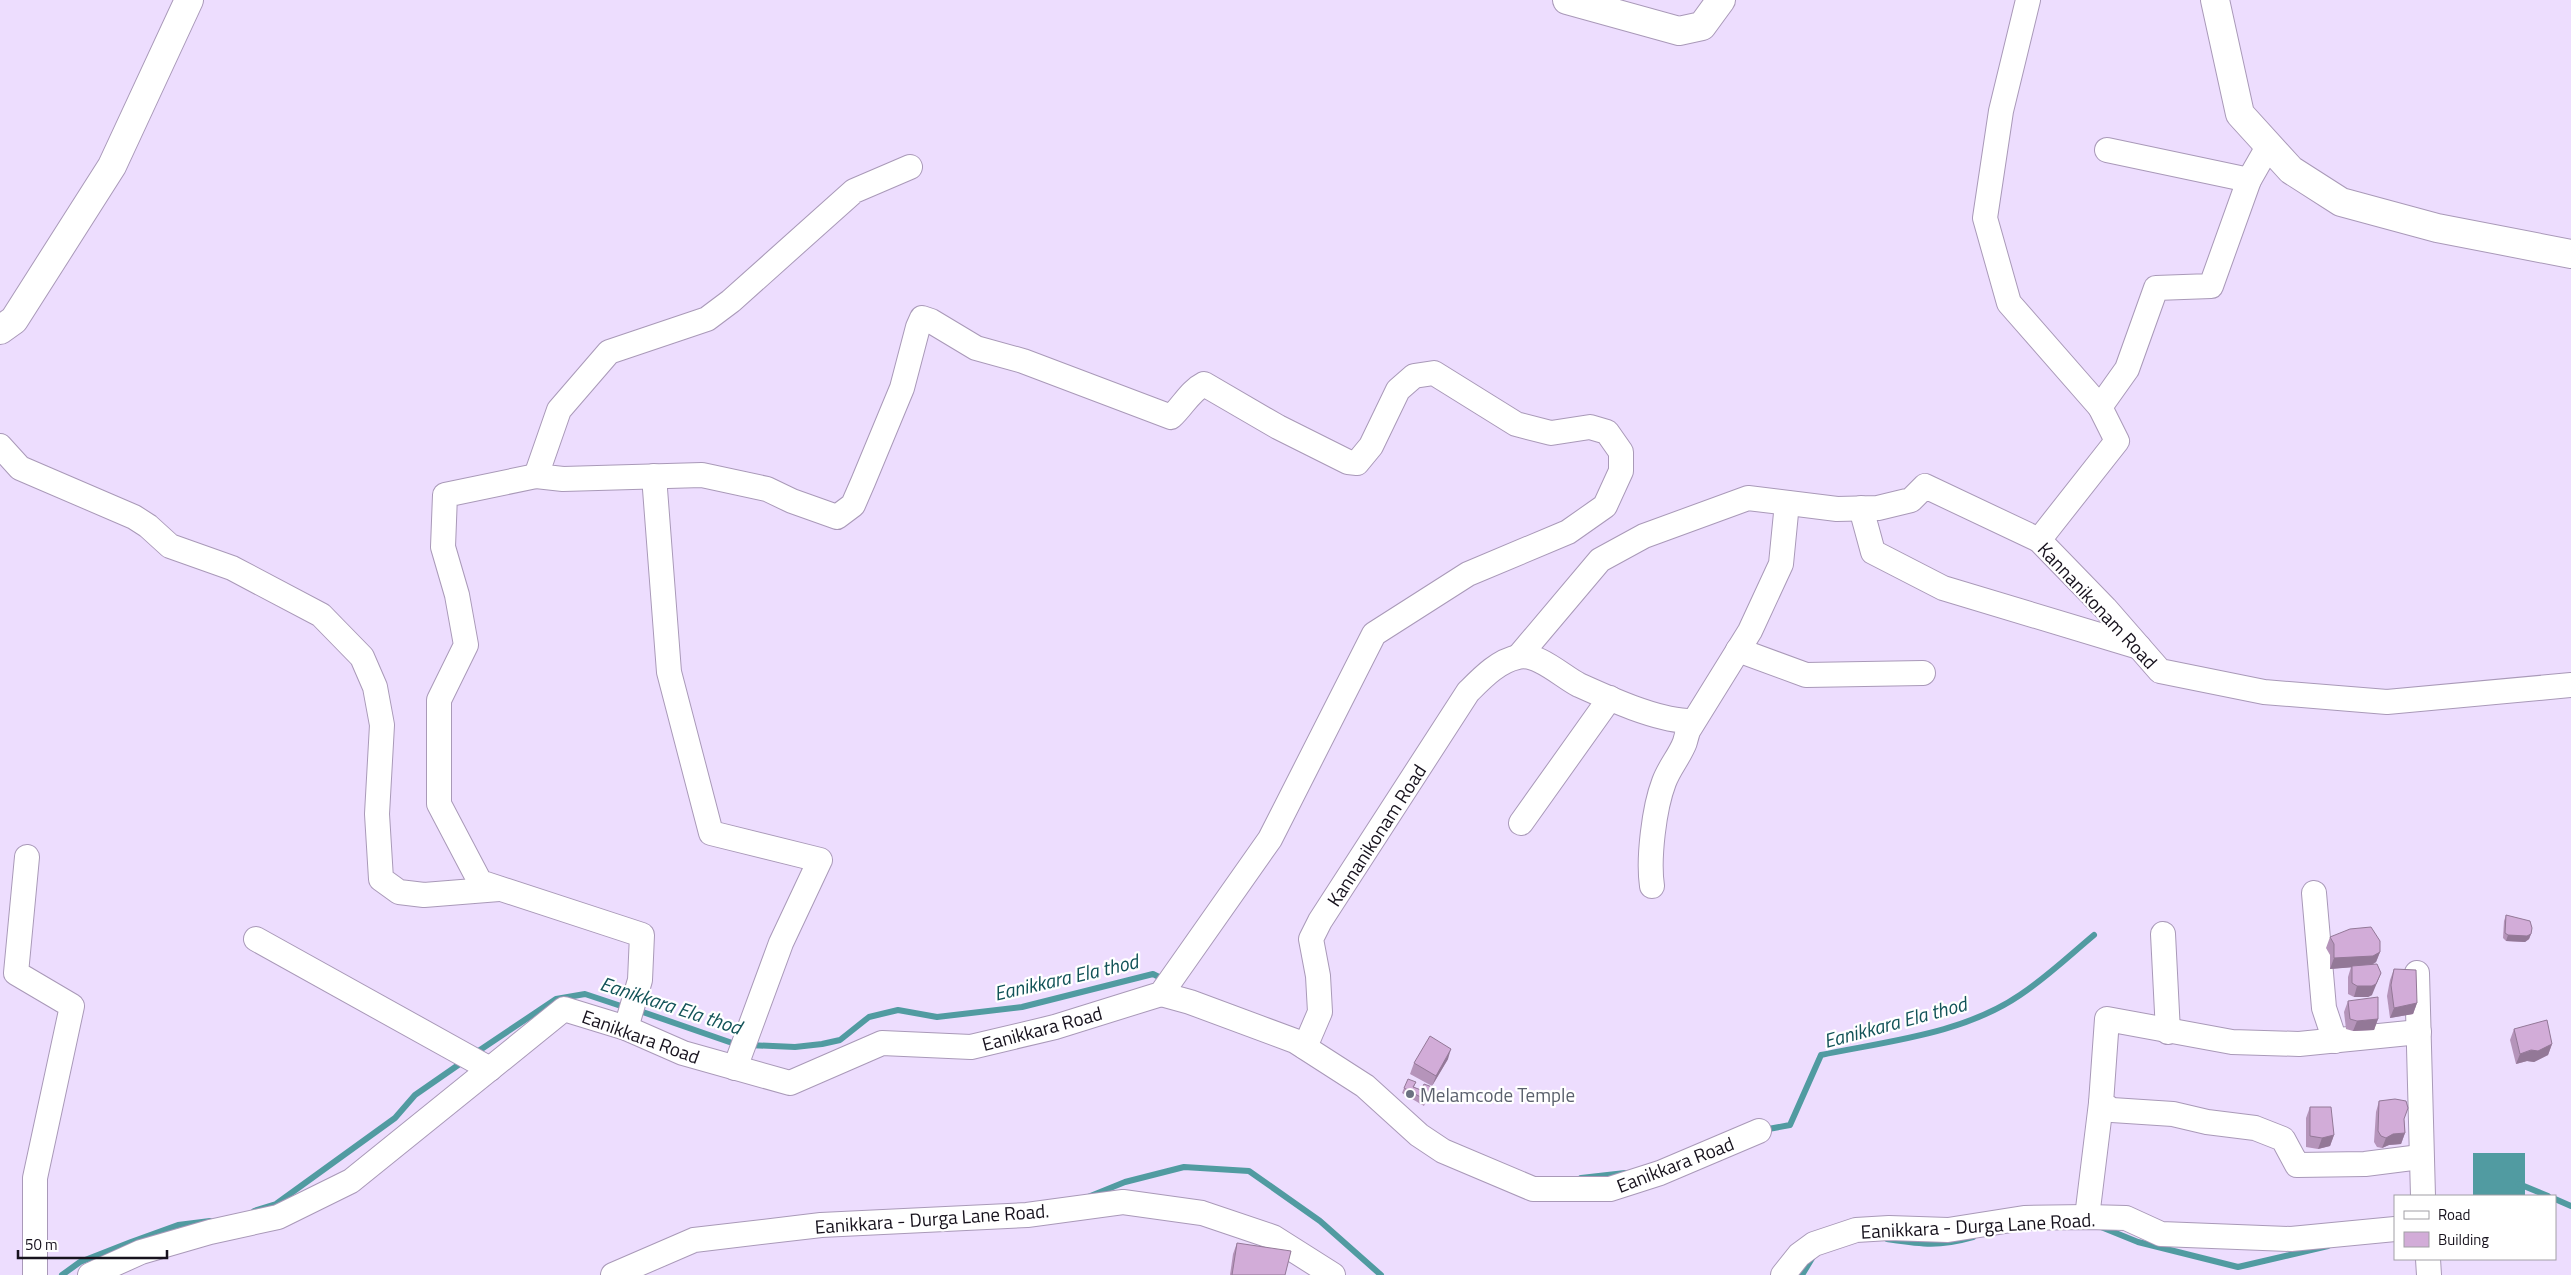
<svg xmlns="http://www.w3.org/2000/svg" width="2571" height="1275" font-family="'Titillium Web',sans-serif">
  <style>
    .water { fill: #519ba1 }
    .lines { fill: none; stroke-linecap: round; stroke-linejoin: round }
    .stream { stroke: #519ba1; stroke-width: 6 }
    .minor-casing { stroke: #a999b8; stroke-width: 26 }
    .tertiary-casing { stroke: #a999b8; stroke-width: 30 }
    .minor { stroke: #fff; stroke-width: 24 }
    .tertiary { stroke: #fff; stroke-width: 28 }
    .wall { fill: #b594ba }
    .shaded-wall { fill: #937897 }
    .building { fill: #d2acd8; stroke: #937897 }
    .worship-dot { fill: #6b7280; stroke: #fff; stroke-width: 2 }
    .labels { text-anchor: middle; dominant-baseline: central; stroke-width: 4.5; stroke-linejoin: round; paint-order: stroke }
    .street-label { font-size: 19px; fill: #17121d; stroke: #fff }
    .worship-label { font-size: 19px; fill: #5b616d; stroke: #fff; text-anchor: start }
    .water-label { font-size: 20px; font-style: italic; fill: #125358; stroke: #fff }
  </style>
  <rect width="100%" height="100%" fill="#edddfe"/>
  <rect class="water" x="2473" y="1153" width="52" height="43"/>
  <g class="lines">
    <g class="stream">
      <path d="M637 1010 738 1045"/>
      <path d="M748 1045 795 1047 822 1044 840 1040 869 1017 898 1010 937 1017 1022 1007 1153 974 1165 980"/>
      <path d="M474 1054 556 999 585 994 627 1008"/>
      <path d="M1763 1130 1790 1125 1821 1055C1888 1041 1963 1034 2020 995 2046 978 2070 955 2094 935"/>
      <path d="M1581 1178 1625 1173"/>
      <path d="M2519 1184 2548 1196"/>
      <path d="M1088 1197 1125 1182 1184 1167 1249 1171 1320 1221 1381 1275"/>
      <path d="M2555 1199 2571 1206"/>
      <path d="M254 1211 276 1204 395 1118 415 1095 464 1061"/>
      <path d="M2101 1227 2138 1242 2238 1267 2328 1246"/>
      <path d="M1887 1239C1921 1244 1938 1247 1973 1237"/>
      <path d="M62 1275 80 1262 131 1242 178 1225 210 1221"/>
      <path d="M1802 1275 1814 1255"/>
    </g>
    <defs>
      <g id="minor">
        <path d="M2028 0 2001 111 1985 218 2009 303 2100 407"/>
        <path d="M2107 150 2249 180"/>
        <path d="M0 446 20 468 134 517 148 526 170 546 232 568 321 615 362 657 375 687 382 725 377 814 381 879 399 892 424 895 499 889"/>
        <path d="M536 476 445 495 443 547 457 595 466 645 439 700V804L480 882 642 935 640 980 626 1028"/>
        <path d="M654 476 669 672 711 833 820 860 781 943 735 1068"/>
        <path d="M1861 508 1873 552 1943 588 2139 647"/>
        <path d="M2039 540 2117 441 2100 407 2127 369 2156 288 2211 286 2249 180 2269 145"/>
        <path d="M1738 650 1806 675 1923 673"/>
        <path d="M1519 656 1600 560 1644 536 1748 498 1837 509 1878 508 1911 500 1925 486 2039 540 2105 608 2160 671 2264 692 2387 702 2571 685"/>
        <path d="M1688 731 1750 631 1781 564 1787 503"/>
        <path d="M1521 823 1610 698"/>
        <path d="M27 857 16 973 72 1006 35 1178V1275"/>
        <path d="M2314 893 2324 1008 2335 1041"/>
        <path d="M2163 934 2168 1032"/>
        <path d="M256 939 490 1069"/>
        <path d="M2417 973 2423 1196"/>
        <path d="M1161 994 1190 1002 1295 1041 1365 1086 1419 1135 1443 1151 1533 1189H1610L1660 1173 1759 1131"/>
        <path d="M2419 1032 2299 1044 2232 1042 2107 1019 2101 1103 2112 1110 2173 1114 2207 1122 2255 1128 2283 1139 2297 1165 2365 1164 2420 1157"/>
        <path d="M1305 1047 1320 1012 1318 976 1311 939 1320 921 1468 692C1482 678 1498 661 1518 657 1537 652 1563 677 1579 685 1610 699 1654 719 1687 721 1691 746 1672 760 1664 782 1654 808 1648 859 1652 886"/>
        <path d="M2087 1217 2101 1103"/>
        <path d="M2428 1259 2429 1275"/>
        <path d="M90 1275 141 1252 210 1232 278 1217 351 1181 564 1009 626 1028 683 1053 790 1083 882 1043 971 1047 1055 1027 1161 994 1270 839 1374 634 1468 574 1568 532 1605 506 1621 471V452L1607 432 1590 427 1551 433 1516 424 1434 373 1414 376 1398 390 1371 446 1357 463 1348 462 1278 427 1204 384C1190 391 1183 406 1171 417L1023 361 976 348 931 321 922 318 918 327 902 388 863 482 853 505 837 517 792 501 767 489 702 475 563 479 536 476 559 410 609 352 707 319 731 301 854 191 910 167"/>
        <path d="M613 1275 694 1240 821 1225 1027 1215 1123 1202 1202 1213 1273 1237 1333 1275"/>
        <path d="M1783 1275 1799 1255 1814 1244 1856 1230 1889 1228 1948 1230 2024 1218 2087 1217 2126 1218 2161 1234 2291 1239 2395 1229"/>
      </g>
      <g id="tertiary">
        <path d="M1567 0 1679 31 1702 26 1721 0"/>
        <path d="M2215 0 2240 114 2291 170 2341 202 2437 228 2571 254"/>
        <path d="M0 330 14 320 112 166 189 0"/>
      </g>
    </defs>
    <use href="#minor" class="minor-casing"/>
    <use href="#tertiary" class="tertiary-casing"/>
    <use href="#minor" class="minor"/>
    <use href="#tertiary" class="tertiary"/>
  </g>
  <g class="wall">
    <path d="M2506 915 2531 934 2529 939 2525 942 2506 941 2503 938 2504 921Z"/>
    <path d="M2330 937 2380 952 2376 962 2372 965V995L2368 997H2354L2348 994V977L2351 967 2330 969V955L2326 948Z"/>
    <path d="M2394 969 2417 1003 2413 1014 2390 1018 2387 996 2390 980Z"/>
    <path d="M2348 1001 2378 1019 2374 1030 2353 1031 2346 1029 2344 1012Z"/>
    <path d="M2514 1029 2552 1044 2548 1055 2534 1062 2527 1061 2516 1064 2510 1040Z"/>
    <path d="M1448 1059 1432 1086 1410 1074 1414 1063Z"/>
    <path d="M1416 1082 1414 1087 1421 1090 1432 1087 1424 1106 1402 1093 1404 1088Z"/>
    <path d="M2379 1101 2404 1119 2405 1133 2401 1144 2389 1145 2382 1148 2377 1147 2374 1142 2376 1112Z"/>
    <path d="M2310 1107 2334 1135 2330 1146 2318 1149 2306 1147V1118Z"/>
    <path d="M1237 1243 1285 1275H1230L1233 1254Z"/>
  </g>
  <g class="shaded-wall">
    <path d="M2531 934 2529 939 2525 942 2506 941 2508 935Z"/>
    <path d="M2380 952 2376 962 2369 966 2330 969 2334 958Z"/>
    <path d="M2381 973 2372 995 2368 997H2354L2357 986Z"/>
    <path d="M2417 1003 2413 1014 2390 1018 2394 1008Z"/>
    <path d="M2378 1019 2374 1030 2353 1031 2357 1021Z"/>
    <path d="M2552 1044 2548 1055 2534 1062 2527 1061 2516 1064 2520 1054Z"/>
    <path d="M1451 1049 1448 1059 1432 1086 1436 1076Z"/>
    <path d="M2405 1133 2401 1144 2389 1145 2382 1148 2386 1138 2393 1134Z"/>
    <path d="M2334 1135 2330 1146 2318 1149 2322 1138Z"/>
  </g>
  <g class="building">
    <path d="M2506 915 2530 921 2532 928 2531 934 2527 936 2508 935 2505 933Z"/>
    <path d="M2371 927 2380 941V952L2373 956 2334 958V944L2330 937 2350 929Z"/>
    <path d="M2377 964 2381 973 2376 984 2372 986H2357L2352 983V966Z"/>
    <path d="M2394 969 2416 970 2417 1003 2394 1008 2391 985Z"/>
    <path d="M2378 997V1019L2357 1021 2350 1019 2348 1001Z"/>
    <path d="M2547 1020 2552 1044 2538 1051 2531 1050 2520 1054 2514 1029Z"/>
    <path d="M1430 1036 1451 1049 1436 1076 1414 1063Z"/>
    <path d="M1408 1079 1416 1082 1413 1087 1421 1090 1424 1084 1432 1087 1426 1100 1404 1088Z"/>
    <path d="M2395 1099 2406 1101 2408 1108 2404 1119 2405 1133 2393 1134 2386 1138 2381 1136 2378 1131 2379 1101Z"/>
    <path d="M2310 1107H2331L2334 1135 2322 1138 2310 1136Z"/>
    <path d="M1237 1243 1291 1251 1285 1275H1232Z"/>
  </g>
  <circle class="worship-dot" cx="1410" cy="1094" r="5"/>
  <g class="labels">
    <g class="street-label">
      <text transform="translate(2098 605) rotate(47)">Kannanikonam Road</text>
      <text transform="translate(1376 835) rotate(-57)">Kannanikonam Road</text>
      <text transform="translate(1042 1028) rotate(-15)">Eanikkara Road</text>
      <text transform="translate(641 1036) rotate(20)">Eanikkara Road</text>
      <text transform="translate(1675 1164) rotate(-21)">Eanikkara Road</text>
      <text transform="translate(932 1218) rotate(-4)">Eanikkara - Durga Lane Road.</text>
      <text transform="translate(1978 1225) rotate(-3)">Eanikkara - Durga Lane Road.</text>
    </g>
    <g class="worship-label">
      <text x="1420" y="1094">Melamcode Temple</text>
    </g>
    <g class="water-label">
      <text transform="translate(1066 977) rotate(-13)">Eanikkara Ela thod</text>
      <text transform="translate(671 1005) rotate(18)">Eanikkara Ela thod</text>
      <text transform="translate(1895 1022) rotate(-15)">Eanikkara Ela thod</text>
    </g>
  </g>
  <rect x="2394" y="1195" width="162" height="65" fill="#ffffff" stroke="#a2a0a5"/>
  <rect x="2404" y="1211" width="25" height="8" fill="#ffffff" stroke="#a2a0a5"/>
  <text x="2438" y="1220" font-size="15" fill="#17121d">Road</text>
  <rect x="2404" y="1232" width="25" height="15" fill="#d2acd8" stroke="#a2a0a5"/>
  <text x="2438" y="1245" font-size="15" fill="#17121d">Building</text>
  <path d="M18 1250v8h149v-8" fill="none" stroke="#17121d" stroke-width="2.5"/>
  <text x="25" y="1250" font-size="15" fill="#17121d" stroke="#ffffff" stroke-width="4" paint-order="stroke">50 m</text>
</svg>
